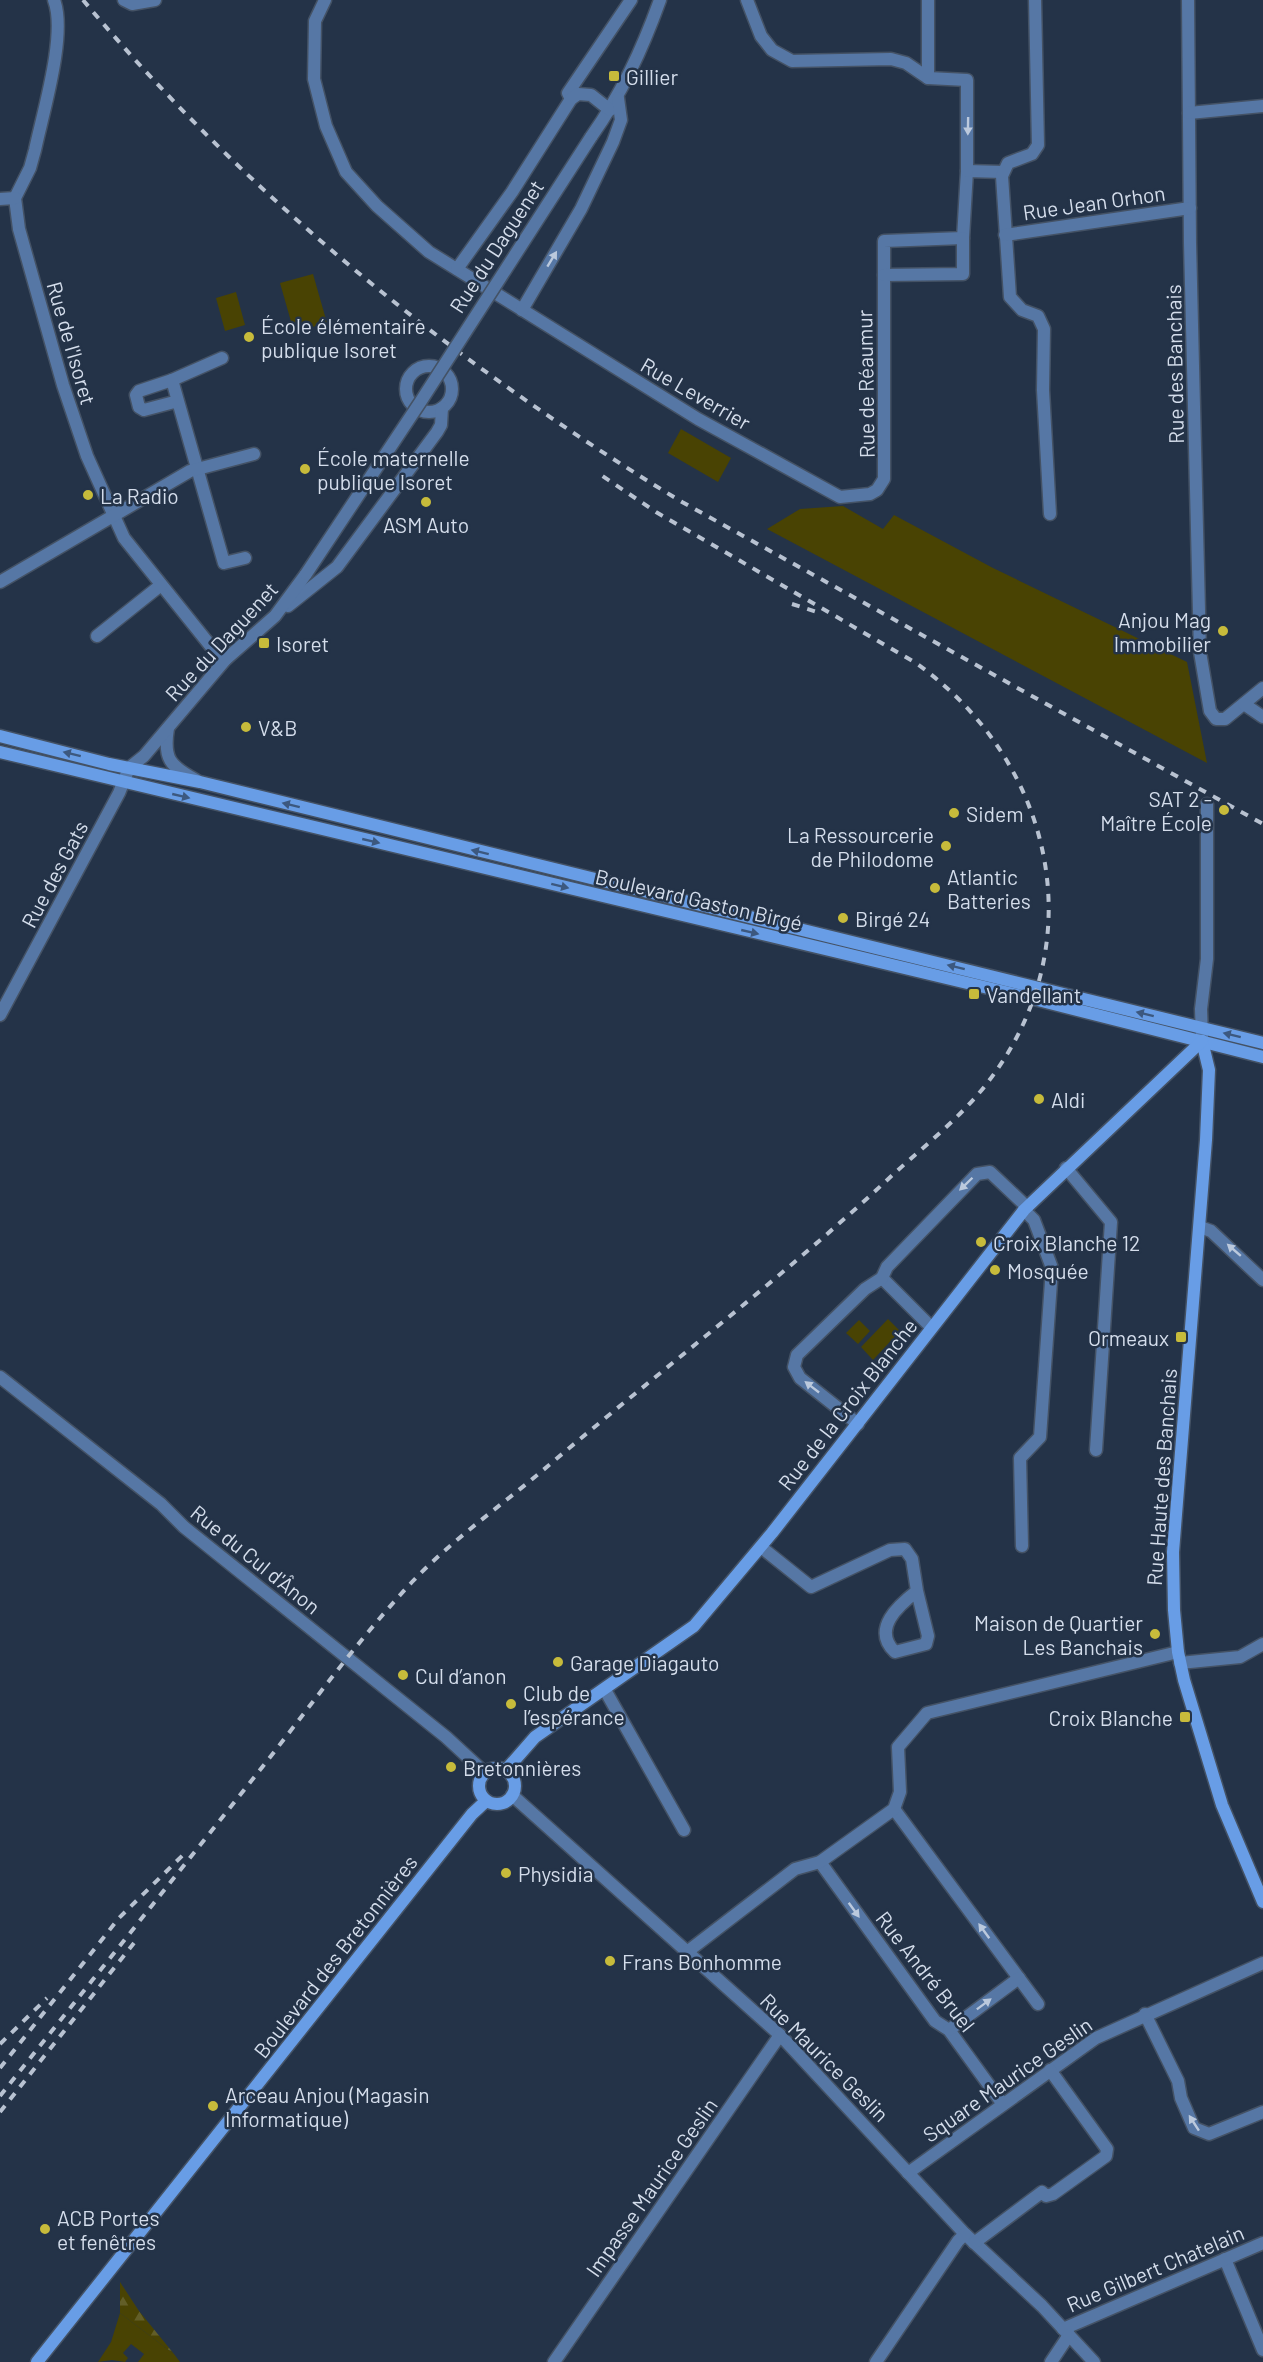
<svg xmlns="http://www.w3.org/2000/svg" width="1263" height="2362" font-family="Barlow,sans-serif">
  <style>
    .green { fill: #494303 }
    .forest { fill: url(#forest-firs) }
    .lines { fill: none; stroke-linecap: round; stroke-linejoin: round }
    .street-casing { stroke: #445265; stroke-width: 15 }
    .secondary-casing { stroke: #445265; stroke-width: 15 }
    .street { stroke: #5677a5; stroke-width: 12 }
    .secondary { stroke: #689de6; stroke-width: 12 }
    .rail { stroke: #b8c2d1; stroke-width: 4; stroke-dasharray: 8 8; stroke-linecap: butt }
    .street-bridge-casing { stroke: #445265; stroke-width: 15; stroke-linecap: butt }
    .street-bridge { stroke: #5677a5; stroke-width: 12 }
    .oneway { fill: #bbc9dd }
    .oneway2 { fill: #3c587f }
    .poi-dot { fill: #c7bb3b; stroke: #243348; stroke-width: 2 }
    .labels { text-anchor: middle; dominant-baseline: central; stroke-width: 5; stroke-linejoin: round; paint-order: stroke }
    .poi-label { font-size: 21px; fill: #d4ddeb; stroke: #243348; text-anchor: start }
    .street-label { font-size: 21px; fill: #d4ddeb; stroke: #243348 }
  </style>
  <defs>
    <pattern id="forest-firs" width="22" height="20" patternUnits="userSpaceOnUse" patternTransform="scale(1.5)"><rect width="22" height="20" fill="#494303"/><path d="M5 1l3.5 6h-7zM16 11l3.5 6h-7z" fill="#625e28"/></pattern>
  </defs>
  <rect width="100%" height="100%" fill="#243348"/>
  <g class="green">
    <path d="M313 274 327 323 294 332 280 283Z"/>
    <path d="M236 292 245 325 225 331 216 298Z"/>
    <path d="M681 429 731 458 718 482 668 453Z"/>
    <path d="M843 506 883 529 894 515 993 568 1187 662 1207 763 767 529 800 509Z"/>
    <path d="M888 1319 900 1331 873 1360 861 1347Z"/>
    <path d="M859 1320 870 1331 858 1344 846 1333Z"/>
    <path d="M120 2313 174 2354 180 2362H138L144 2354 131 2344 123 2353 128 2358 125 2362 112 2360 98 2362 111 2342Z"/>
  </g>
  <path class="forest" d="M120 2282 139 2311 174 2354 120 2313Z"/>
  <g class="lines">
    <defs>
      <g id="street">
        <path d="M54 0C67 34 43 112 35 150L30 168 15 198 19 229 63 385 87 456 124 538 217 654 226 659"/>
        <path d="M124 0 132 4 155 0"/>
        <path d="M325 0 315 21 314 79 326 126 346 172 377 206 429 252 698 419 840 497 870 494 877 490 884 479V241L963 238 967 171 1003 172"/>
        <path d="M747 0 761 36 772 50 792 61 891 59 906 63 928 78 967 80V171"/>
        <path d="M1035 0 1038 145 1032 154 1008 163 1002 176 1010 297 1022 310 1038 316 1044 329 1043 390 1050 514"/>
        <path d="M1188 0 1190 243 1200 652 1210 711 1216 719H1225L1263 688"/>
        <path d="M928 78V0"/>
        <path d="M571 99 568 93 631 0"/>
        <path d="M1189 113 1263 106"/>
        <path d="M591 137C622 93 642 50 660 0"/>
        <path d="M0 199 15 198"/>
        <path d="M1005 235 1190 208"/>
        <path d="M457 269 512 192 571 99 578 94 591 95 610 110"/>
        <path d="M884 275 963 274V238"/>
        <path d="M522 310 581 209 613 142 621 120 618 98"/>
        <circle cx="429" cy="389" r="23"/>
        <path d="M172 380 222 358"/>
        <path d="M178 401 144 410 139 407 136 395 139 391 172 380 224 563 245 558"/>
        <path d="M0 582 190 471 254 454"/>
        <path d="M288 606 337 567 437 432 441 425 442 408"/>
        <path d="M97 636 161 585"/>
        <path d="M1244 704 1263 717"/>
        <path d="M168 728C163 759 170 766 196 780"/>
        <path d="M0 1015 119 793 129 768 144 756 226 659 275 616 306 574"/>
        <path d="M1202 1037 1201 1009 1207 959V804"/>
        <path d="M1066 1168 1111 1222 1096 1450"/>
        <path d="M1200 1227 1211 1231 1263 1280"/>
        <path d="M882 1278 931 1327"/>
        <path d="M0 1377 161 1504 184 1527 446 1737 485 1773"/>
        <path d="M858 1424 800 1378 794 1367 797 1355 865 1289 882 1278 887 1267 977 1174 990 1172 1027 1207"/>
        <path d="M1022 1546 1020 1458 1040 1437 1052 1268 1034 1220 1024 1210"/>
        <path d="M761 1547 811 1587 890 1550 905 1549 912 1559 917 1591C899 1605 871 1629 895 1652L926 1644 928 1636 917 1591"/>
        <path d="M1180 1663 1240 1657 1263 1644"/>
        <path d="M605 1690 684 1830"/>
        <path d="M512 1795 780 2035 965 2234 1042 2306 1094 2362"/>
        <path d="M894 1809 1038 2004"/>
        <path d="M820 1862 935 2021 949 2030 1002 2103"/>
        <path d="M687 1952 795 1869 820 1862 894 1809 900 1792 898 1747 927 1713 1178 1652"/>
        <path d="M1145 2014 1178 2081 1181 2098 1194 2128 1209 2134 1263 2112"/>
        <path d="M949 2030 1019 1978"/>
        <path d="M908 2173 1096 2038 1263 1963"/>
        <path d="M974 2243 1042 2192 1046 2196 1053 2194 1106 2156 1107 2149 1050 2070"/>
        <path d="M1225 2259 1263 2350"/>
        <path d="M1063 2329 1263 2243"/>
        <path d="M554 2362 780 2035"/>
        <path d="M876 2362 958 2241 965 2234"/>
        <path d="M1051 2362 1069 2335"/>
      </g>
      <g id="secondary">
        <path d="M0 736 109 764 200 782 1263 1043"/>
        <path d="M0 752 1022 996 1263 1057"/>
        <path d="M1202 1041 1209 1070 1206 1140 1173 1552 1174 1610 1178 1652 1184 1680 1222 1805 1263 1902"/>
        <circle cx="497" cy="1786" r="18"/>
        <path d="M506 1770 535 1737 694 1626 772 1533 1024 1210 1202 1041"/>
        <path d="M37 2362 472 1814 486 1801"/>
      </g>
    </defs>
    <use href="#street" class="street-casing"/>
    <use href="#secondary" class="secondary-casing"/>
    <use href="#street" class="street"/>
    <use href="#secondary" class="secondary"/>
    <g class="rail">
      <path d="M83 0C252 202 458 366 682 502L1263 824"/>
      <path d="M792 604 817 612"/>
      <path d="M0 2044 47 1998"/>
      <path d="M0 2068 119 1918 187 1851"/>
      <path d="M0 2096C85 1989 171 1882 256 1775 307 1711 356 1642 412 1582 451 1541 499 1507 542 1471 656 1374 776 1283 885 1182 919 1150 960 1119 988 1082 1095 943 1054 762 916 663L656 512 601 475"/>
      <path d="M0 2112 134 1943"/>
    </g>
    <defs>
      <path id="street-bridge" d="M306 574 421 401 591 137"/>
    </defs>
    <use href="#street-bridge" class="street-bridge-casing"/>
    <use href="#street-bridge" class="street-bridge"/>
  </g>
  <defs><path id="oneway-solid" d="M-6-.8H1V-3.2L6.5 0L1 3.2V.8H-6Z" transform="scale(1.5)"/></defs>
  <g class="oneway">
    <use href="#oneway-solid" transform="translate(968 126) rotate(91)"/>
    <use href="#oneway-solid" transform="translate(552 259) rotate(-59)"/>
    <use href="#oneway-solid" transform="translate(966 1184) rotate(136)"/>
    <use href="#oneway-solid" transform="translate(1234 1250) rotate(-139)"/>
    <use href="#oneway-solid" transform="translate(812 1387) rotate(-142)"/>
    <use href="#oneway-solid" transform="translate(854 1910) rotate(54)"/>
    <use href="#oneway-solid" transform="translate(984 1931) rotate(-126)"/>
    <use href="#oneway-solid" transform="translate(984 2004) rotate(-37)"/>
    <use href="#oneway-solid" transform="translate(1194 2123) rotate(-123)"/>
  </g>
  <g class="oneway2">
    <use href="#oneway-solid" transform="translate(72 754) rotate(-166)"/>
    <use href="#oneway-solid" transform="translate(181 796) rotate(13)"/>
    <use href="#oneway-solid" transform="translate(291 805) rotate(-166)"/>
    <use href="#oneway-solid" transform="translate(371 841) rotate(13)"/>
    <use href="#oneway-solid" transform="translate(480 852) rotate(-166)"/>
    <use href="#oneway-solid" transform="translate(560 886) rotate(14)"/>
    <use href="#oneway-solid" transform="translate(750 932) rotate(13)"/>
    <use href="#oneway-solid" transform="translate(956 967) rotate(-166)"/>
    <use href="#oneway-solid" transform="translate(1145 1014) rotate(-166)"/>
    <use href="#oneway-solid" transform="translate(1232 1035) rotate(-166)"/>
  </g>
  <g class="poi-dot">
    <rect x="608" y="70" width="12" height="12" rx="3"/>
    <circle cx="249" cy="337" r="6"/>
    <circle cx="305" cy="469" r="6"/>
    <circle cx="88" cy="495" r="6"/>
    <circle cx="426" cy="502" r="6"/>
    <circle cx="1223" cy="631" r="6"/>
    <rect x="258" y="637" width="12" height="12" rx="3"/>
    <circle cx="246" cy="727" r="6"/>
    <circle cx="1224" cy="810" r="6"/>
    <circle cx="954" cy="813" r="6"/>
    <circle cx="946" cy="846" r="6"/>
    <circle cx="935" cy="888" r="6"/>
    <circle cx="843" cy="918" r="6"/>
    <rect x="968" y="988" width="12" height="12" rx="3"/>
    <circle cx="1039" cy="1099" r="6"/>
    <circle cx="981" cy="1242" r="6"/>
    <circle cx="995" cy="1270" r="6"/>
    <rect x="1175" y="1331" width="12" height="12" rx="3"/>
    <circle cx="1155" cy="1634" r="6"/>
    <circle cx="558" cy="1662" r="6"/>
    <circle cx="403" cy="1675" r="6"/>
    <circle cx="511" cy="1704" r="6"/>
    <rect x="1179" y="1711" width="12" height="12" rx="3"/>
    <circle cx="451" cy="1767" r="6"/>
    <circle cx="506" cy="1873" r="6"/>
    <circle cx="610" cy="1961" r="6"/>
    <circle cx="213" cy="2106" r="6"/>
    <circle cx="45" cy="2229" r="6"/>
  </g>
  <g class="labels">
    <g class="poi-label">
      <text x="626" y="76">Gillier</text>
      <text x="261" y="325">École élémentaire<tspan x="261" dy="24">publique Isoret</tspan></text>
      <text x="317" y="457">École maternelle<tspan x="317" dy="24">publique Isoret</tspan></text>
      <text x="100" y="495">La Radio</text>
      <text x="426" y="524" text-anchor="middle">ASM Auto</text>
      <text x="1211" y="619" text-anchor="end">Anjou Mag<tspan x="1211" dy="24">Immobilier</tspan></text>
      <text x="276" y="643">Isoret</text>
      <text x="258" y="727">V&amp;B</text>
      <text x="1212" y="798" text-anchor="end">SAT 2 -<tspan x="1212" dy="24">Maître École</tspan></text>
      <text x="966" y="813">Sidem</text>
      <text x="934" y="834" text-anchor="end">La Ressourcerie<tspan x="934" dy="24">de Philodome</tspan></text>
      <text x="947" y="876">Atlantic<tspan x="947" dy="24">Batteries</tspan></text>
      <text x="855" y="918">Birgé 24</text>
      <text x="986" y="994">Vandellant</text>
      <text x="1051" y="1099">Aldi</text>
      <text x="993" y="1242">Croix Blanche 12</text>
      <text x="1007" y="1270">Mosquée</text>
      <text x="1169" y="1337" text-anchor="end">Ormeaux</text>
      <text x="1143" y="1622" text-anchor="end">Maison de Quartier<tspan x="1143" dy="24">Les Banchais</tspan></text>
      <text x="570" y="1662">Garage Diagauto</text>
      <text x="415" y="1675">Cul d’anon</text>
      <text x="523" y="1692">Club de<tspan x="523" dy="24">l’espérance</tspan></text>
      <text x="1173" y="1717" text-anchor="end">Croix Blanche</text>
      <text x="463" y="1767">Bretonnières</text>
      <text x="518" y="1873">Physidia</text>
      <text x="622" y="1961">Frans Bonhomme</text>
      <text x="225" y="2094">Arceau Anjou (Magasin<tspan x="225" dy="24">Informatique)</tspan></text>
      <text x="57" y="2217">ACB Portes<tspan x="57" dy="24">et fenêtres</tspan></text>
    </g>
    <g class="street-label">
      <text transform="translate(1094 202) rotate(-8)">Rue Jean Orhon</text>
      <text transform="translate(496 246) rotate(-57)">Rue du Daguenet</text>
      <text transform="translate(72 343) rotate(74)">Rue de l'Isoret</text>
      <text transform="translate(1174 364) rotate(-91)">Rue des Banchais</text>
      <text transform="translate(865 384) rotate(-91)">Rue de Réaumur</text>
      <text transform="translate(696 393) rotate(30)">Rue Leverrier</text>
      <text transform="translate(221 641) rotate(-47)">Rue du Daguenet</text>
      <text transform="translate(54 874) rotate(-62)">Rue des Gats</text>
      <text transform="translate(699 899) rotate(13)">Boulevard Gaston Birgé</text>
      <text transform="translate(847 1404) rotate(-52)">Rue de la Croix Blanche</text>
      <text transform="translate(1161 1477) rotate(-86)">Rue Haute des Banchais</text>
      <text transform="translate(256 1559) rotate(39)">Rue du Cul d'Ânon</text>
      <text transform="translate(335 1956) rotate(-52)">Boulevard des Bretonnières</text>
      <text transform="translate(926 1971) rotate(52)">Rue André Bruel</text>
      <text transform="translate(825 2057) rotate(45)">Rue Maurice Geslin</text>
      <text transform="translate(1007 2079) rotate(-35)">Square Maurice Geslin</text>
      <text transform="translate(651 2187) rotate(-55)">Impasse Maurice Geslin</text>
      <text transform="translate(1155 2268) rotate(-23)">Rue Gilbert Chatelain</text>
    </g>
  </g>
</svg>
